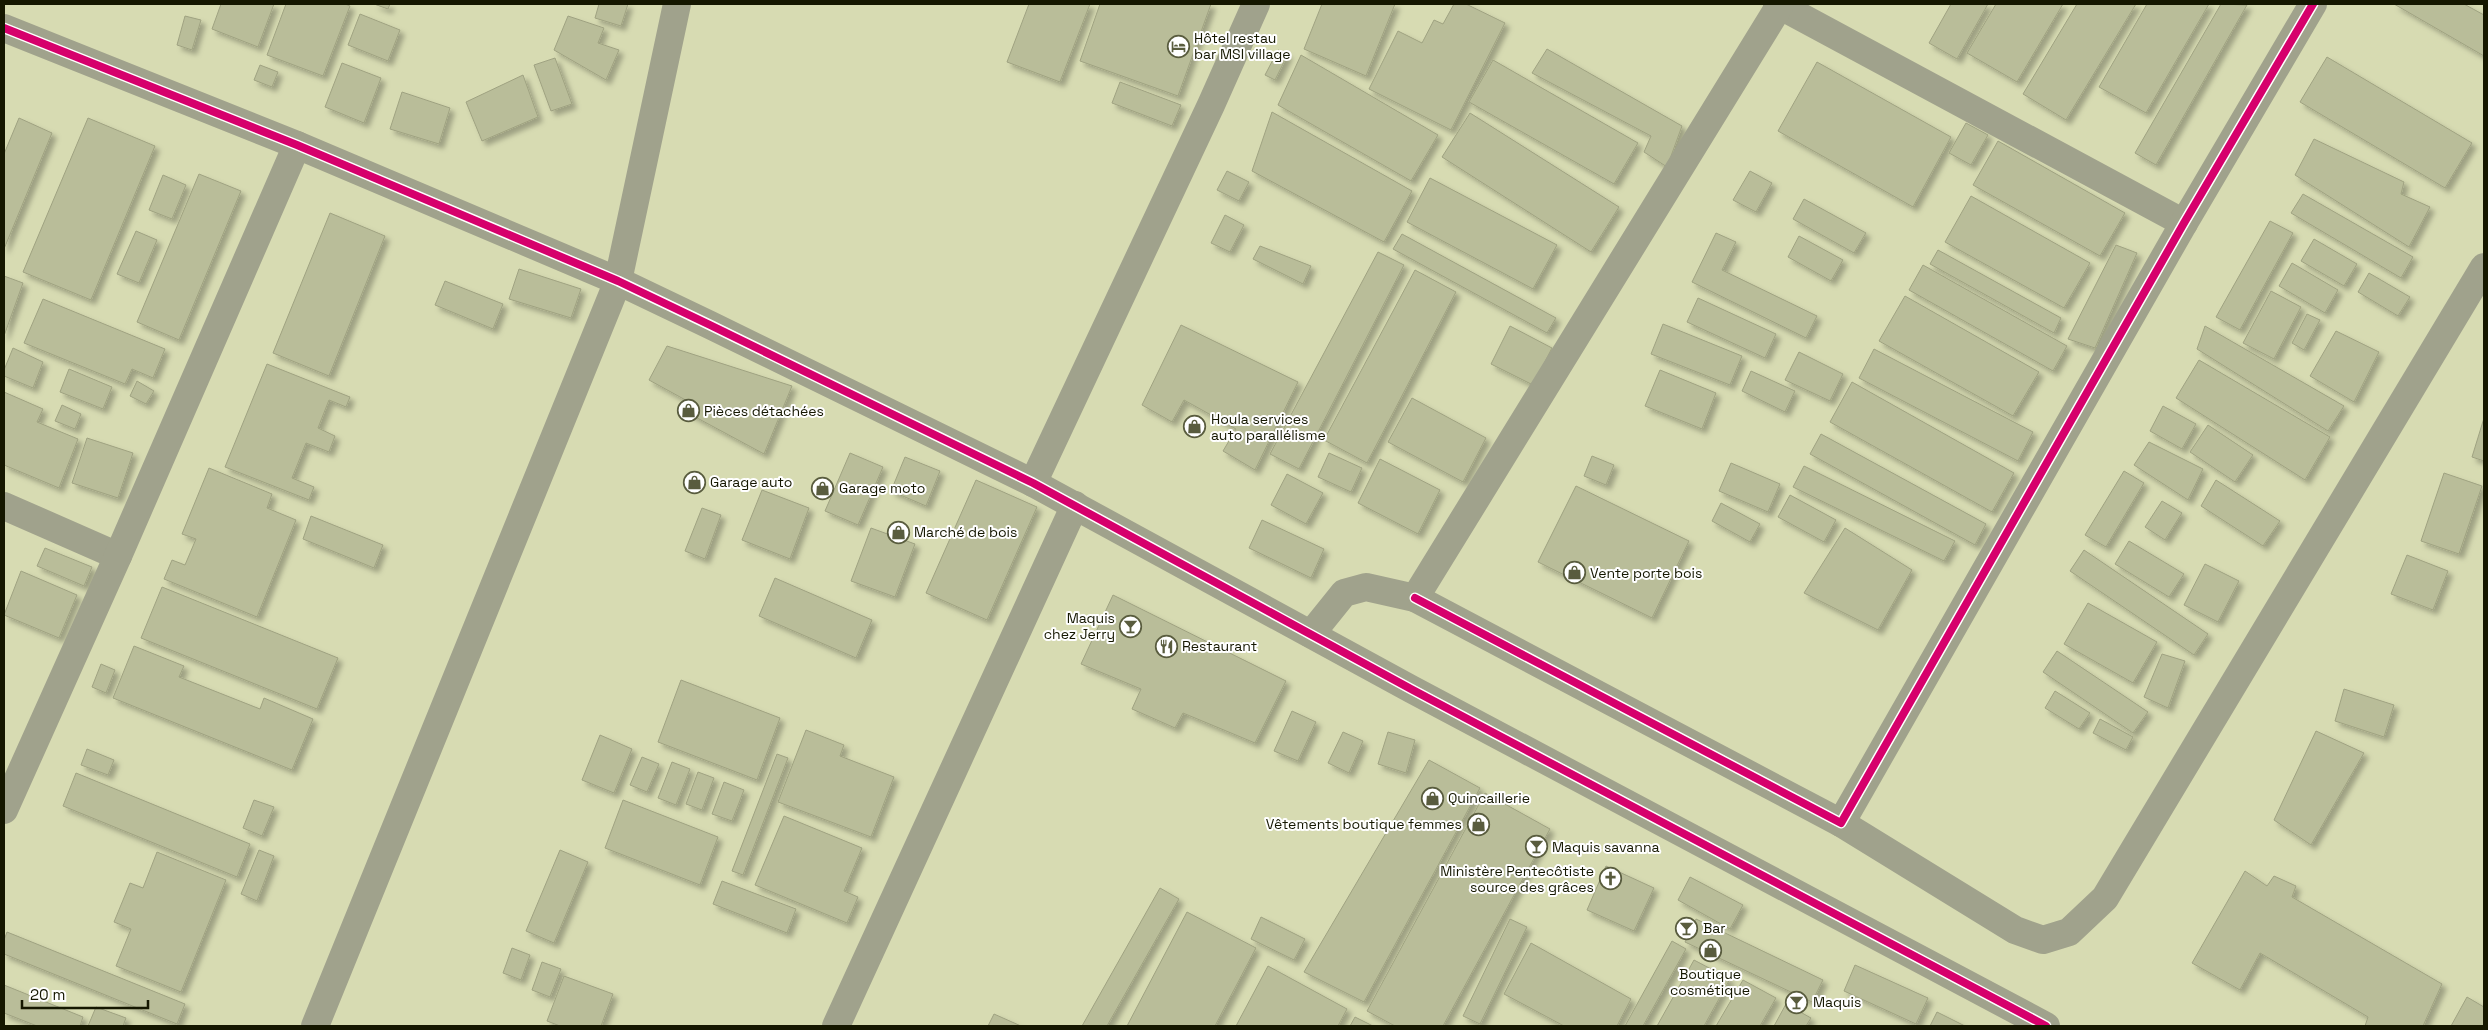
<svg xmlns="http://www.w3.org/2000/svg" width="2488" height="1030" font-family="'Space Grotesk',sans-serif">
  <style>
    .building { fill: #b9bd99; stroke: #9fa281; filter: url(#shadow) }
    .lines { fill: none; stroke-linecap: round; stroke-linejoin: round }
    .minor { stroke: #a0a28c; stroke-width: 28 }
    .cycleway-casing { stroke: #fff; stroke-width: 11 }
    .cycleway { stroke: #d6006c; stroke-width: 8 }
    .labels { text-anchor: middle; dominant-baseline: central; stroke-width: 4; stroke-linejoin: round; paint-order: stroke }
    .poi-label { font-size: 14px; fill: #151700; stroke: #fff; text-anchor: start }
  </style>
  <defs>
    <filter id="shadow"><feDropShadow dx="4.5" dy="4.5" stdDeviation="2.5" flood-color="#0004"/></filter>
  </defs>
  <rect width="100%" height="100%" fill="#d7dbb2"/>
  <g class="building">
    <path d="M221 4H274L258 47 212 29Z"/>
    <path d="M286 4H345L350 6 323 76 267 55Z"/>
    <path d="M374 4H390L388 9Z"/>
    <path d="M599 4H628L621 26 595 18Z"/>
    <path d="M1029 4H1090L1060 82 1007 62Z"/>
    <path d="M1100 4H1211L1178 96 1080 61Z"/>
    <path d="M1322 4H1395L1366 76 1304 49Z"/>
    <path d="M1454 4H1466L1505 23 1451 130 1369 89 1398 31 1422 43 1434 20 1443 24Z"/>
    <path d="M1951 4H1988L1957 59 1929 43Z"/>
    <path d="M1996 4H2063L2017 82 1967 53Z"/>
    <path d="M2077 4H2136L2066 120 2023 94Z"/>
    <path d="M2147 4H2209L2146 113 2099 87Z"/>
    <path d="M2221 4 2247 5 2156 165 2135 153Z"/>
    <path d="M2394 4H2464L2484 15V56Z"/>
    <path d="M360 14 400 30 388 61 348 45Z"/>
    <path d="M185 16 201 20 192 50 177 45Z"/>
    <path d="M568 16 604 28 598 43 619 50 606 80 554 50Z"/>
    <path d="M1547 49 1682 126 1667 167 1644 152 1651 136 1532 73Z"/>
    <path d="M1278 50 1288 54 1275 80 1265 75Z"/>
    <path d="M1301 55 1438 135 1411 181 1278 105Z"/>
    <path d="M2327 57 2472 143 2445 188 2300 102Z"/>
    <path d="M555 58 572 104 551 111 534 65Z"/>
    <path d="M1493 60 1638 143 1614 184 1469 102Z"/>
    <path d="M1817 62 1951 137 1913 207 1778 131Z"/>
    <path d="M342 63 381 78 364 123 325 107Z"/>
    <path d="M260 65 278 72 272 87 254 80Z"/>
    <path d="M523 75 538 117 482 141 466 102Z"/>
    <path d="M1120 82 1181 105 1172 126 1112 103Z"/>
    <path d="M402 92 450 108 439 144 390 129Z"/>
    <path d="M1272 112 1412 191 1384 242 1252 171Z"/>
    <path d="M1470 113 1619 207 1591 252 1442 157Z"/>
    <path d="M19 118 52 133 4 249V154Z"/>
    <path d="M88 118 155 146 91 300 23 272Z"/>
    <path d="M1966 123 1988 135 1971 165 1949 153Z"/>
    <path d="M2314 139 2404 182 2401 194 2430 207 2409 247 2295 175Z"/>
    <path d="M1998 141 2125 213 2100 256 1973 185Z"/>
    <path d="M1227 171 1249 182 1239 201 1217 190Z"/>
    <path d="M1750 171 1772 183 1756 212 1733 200Z"/>
    <path d="M199 174 241 191 179 340 137 322Z"/>
    <path d="M163 175 186 185 172 219 149 210Z"/>
    <path d="M1430 178 1557 245 1533 289 1407 222Z"/>
    <path d="M2303 194 2413 257 2401 278 2291 213Z"/>
    <path d="M1971 196 2090 263 2064 308 1945 242Z"/>
    <path d="M1804 199 1866 233 1854 253 1793 219Z"/>
    <path d="M330 213 385 236 329 376 273 353Z"/>
    <path d="M1225 215 1244 225 1230 252 1211 243Z"/>
    <path d="M2270 221 2293 233 2240 330 2216 317Z"/>
    <path d="M136 231 157 240 139 283 117 274Z"/>
    <path d="M1716 233 1736 242 1722 270 1817 316 1806 338 1692 282Z"/>
    <path d="M1402 234 1556 318 1547 333 1393 249Z"/>
    <path d="M1799 236 1843 260 1831 281 1788 257Z"/>
    <path d="M2314 239 2357 264 2344 286 2301 261Z"/>
    <path d="M2116 245 2137 253 2095 348 2068 339Z"/>
    <path d="M1260 246 1311 266 1303 284 1253 259Z"/>
    <path d="M1938 250 2061 318 2054 333 1930 264Z"/>
    <path d="M1378 252 1404 265 1299 469 1270 454Z"/>
    <path d="M2292 263 2338 290 2325 313 2279 286Z"/>
    <path d="M1923 265 2067 346 2053 371 1909 290Z"/>
    <path d="M519 269 581 289 571 318 509 299Z"/>
    <path d="M1415 270 1456 292 1367 463 1324 440Z"/>
    <path d="M2369 273 2410 297 2398 316 2358 292Z"/>
    <path d="M4 276 23 283 4 336Z"/>
    <path d="M445 281 503 304 493 329 435 305Z"/>
    <path d="M2271 291 2301 307 2274 359 2243 343Z"/>
    <path d="M1905 296 2039 372 2013 416 1879 341Z"/>
    <path d="M1698 298 1776 334 1765 358 1687 322Z"/>
    <path d="M43 299 165 349 153 378 132 369 125 384 24 343Z"/>
    <path d="M2307 314 2320 320 2304 350 2292 343Z"/>
    <path d="M1663 324 1742 356 1730 385 1651 354Z"/>
    <path d="M1181 325 1298 382 1255 470 1223 451 1236 429 1184 400 1172 422 1142 405Z"/>
    <path d="M1510 326 1552 348 1533 385 1491 364Z"/>
    <path d="M2205 326 2344 406 2328 431 2197 349Z"/>
    <path d="M2336 331 2379 352 2354 402 2310 376Z"/>
    <path d="M667 346 792 386 764 454 686 412 691 403 649 380Z"/>
    <path d="M13 348 43 362 33 388 4 376V370Z"/>
    <path d="M1874 349 2033 432 2018 461 1859 378Z"/>
    <path d="M1799 352 1843 374 1830 401 1785 380Z"/>
    <path d="M2199 360 2330 437 2305 480 2176 398Z"/>
    <path d="M267 364 350 397 346 407 329 400 318 428 335 436 329 452 306 443 292 478 314 487 309 500 225 467Z"/>
    <path d="M69 369 112 387 103 409 60 392Z"/>
    <path d="M1660 370 1716 393 1702 429 1645 406Z"/>
    <path d="M1751 371 1795 391 1785 412 1742 391Z"/>
    <path d="M137 381 154 391 146 404 130 396Z"/>
    <path d="M1852 382 2014 473 1992 512 1830 422Z"/>
    <path d="M4 392 43 409 37 422 78 439 59 488 4 465Z"/>
    <path d="M1412 398 1486 438 1463 482 1388 442Z"/>
    <path d="M62 405 81 414 75 429 55 421Z"/>
    <path d="M2163 406 2196 424 2182 449 2150 431Z"/>
    <path d="M2484 418V461L2472 457Z"/>
    <path d="M2208 425 2253 455 2235 482 2190 452Z"/>
    <path d="M1821 434 1986 524 1975 545 1810 454Z"/>
    <path d="M87 438 133 453 118 498 72 483Z"/>
    <path d="M2149 442 2203 469 2188 500 2134 465Z"/>
    <path d="M850 453 883 467 858 525 825 511Z"/>
    <path d="M1329 453 1362 468 1351 492 1318 477Z"/>
    <path d="M1592 456 1614 465 1606 485 1584 476Z"/>
    <path d="M905 457 940 471 926 506 891 491Z"/>
    <path d="M1380 459 1440 490 1418 534 1358 503Z"/>
    <path d="M1731 463 1780 484 1768 512 1719 491Z"/>
    <path d="M1804 466 1955 541 1944 561 1793 487Z"/>
    <path d="M209 468 272 494 267 508 296 520 257 617 164 579 172 560 185 565 196 539 182 534Z"/>
    <path d="M2124 471 2144 483 2106 547 2085 535Z"/>
    <path d="M2444 473 2482 486 2459 554 2421 541Z"/>
    <path d="M1287 474 1323 493 1306 524 1271 505Z"/>
    <path d="M976 480 1037 507 987 620 926 593Z"/>
    <path d="M2216 480 2280 521 2263 546 2201 506Z"/>
    <path d="M1576 486 1689 541 1652 618 1538 562Z"/>
    <path d="M762 490 809 508 790 559 742 540Z"/>
    <path d="M1790 495 1836 520 1824 542 1778 517Z"/>
    <path d="M2162 501 2182 513 2165 540 2145 527Z"/>
    <path d="M1721 503 1760 524 1750 542 1712 521Z"/>
    <path d="M702 508 721 515 705 559 685 551Z"/>
    <path d="M311 516 383 545 374 568 303 539Z"/>
    <path d="M1262 520 1324 549 1311 578 1249 548Z"/>
    <path d="M871 528 915 544 895 597 851 581Z"/>
    <path d="M1845 528 1912 570 1878 630 1804 593Z"/>
    <path d="M2129 541 2184 574 2169 597 2115 564Z"/>
    <path d="M45 548 92 567 84 586 37 566Z"/>
    <path d="M2084 550 2208 634 2194 655 2070 571Z"/>
    <path d="M2407 555 2448 571 2433 610 2391 594Z"/>
    <path d="M2205 564 2239 581 2218 622 2184 605Z"/>
    <path d="M21 571 77 595 59 638 4 615Z"/>
    <path d="M775 578 872 620 856 658 759 616Z"/>
    <path d="M162 587 338 658 317 709 141 638Z"/>
    <path d="M1113 595 1286 681 1255 743 1183 713 1175 728 1132 709 1141 689 1081 664Z"/>
    <path d="M2088 603 2157 642 2133 683 2064 644Z"/>
    <path d="M134 646 184 666 179 677 260 709 264 698 313 719 292 770 113 698Z"/>
    <path d="M2057 651 2148 712 2133 733 2043 672Z"/>
    <path d="M2162 654 2185 661 2168 708 2144 697Z"/>
    <path d="M101 664 115 670 106 693 92 687Z"/>
    <path d="M681 680 780 718 757 780 658 742Z"/>
    <path d="M2344 689 2394 705 2384 737 2335 721Z"/>
    <path d="M2055 691 2090 713 2079 729 2045 708Z"/>
    <path d="M1292 711 1316 722 1298 761 1274 751Z"/>
    <path d="M2100 719 2133 737 2126 750 2093 733Z"/>
    <path d="M806 730 844 745 840 756 894 777 871 837 778 802Z"/>
    <path d="M2316 731 2364 753 2311 845 2274 820Z"/>
    <path d="M1343 732 1363 741 1349 773 1328 763Z"/>
    <path d="M1388 732 1415 740 1406 773 1378 764Z"/>
    <path d="M600 735 632 749 614 793 582 780Z"/>
    <path d="M87 749 114 760 108 775 81 765Z"/>
    <path d="M777 754 788 758 743 875 732 871Z"/>
    <path d="M642 757 659 764 647 792 630 785Z"/>
    <path d="M1429 760 1480 788 1364 1002 1304 972Z"/>
    <path d="M672 762 690 769 676 805 658 798Z"/>
    <path d="M698 772 714 778 702 810 686 804Z"/>
    <path d="M76 773 250 844 237 877 63 806Z"/>
    <path d="M724 782 744 790 732 821 712 814Z"/>
    <path d="M1485 793 1550 829 1443 1026H1395L1367 1011Z"/>
    <path d="M254 800 274 807 262 836 243 828Z"/>
    <path d="M623 800 718 837 700 885 605 848Z"/>
    <path d="M784 816 862 848 844 891 858 897 847 923 755 885Z"/>
    <path d="M259 850 274 856 257 901 241 894Z"/>
    <path d="M560 850 588 862 554 943 526 931Z"/>
    <path d="M157 852 226 880 181 992 116 966 131 929 114 922 130 883 143 888Z"/>
    <path d="M1606 866 1654 888 1634 931 1587 910Z"/>
    <path d="M2245 871 2267 886 2274 876 2296 886 2292 897 2442 984 2423 1026H2365L2368 1017 2260 953 2240 990 2192 963Z"/>
    <path d="M1690 877 1743 905 1730 929 1678 900Z"/>
    <path d="M722 881 796 909 787 933 713 904Z"/>
    <path d="M1160 888 1179 899 1107 1026H1082Z"/>
    <path d="M1187 912 1256 948 1215 1026H1127Z"/>
    <path d="M1261 917 1305 939 1294 960 1251 939Z"/>
    <path d="M1510 919 1527 927 1480 1024 1463 1016Z"/>
    <path d="M1696 919 1823 980 1812 1002 1685 942Z"/>
    <path d="M7 932 185 1004 177 1024 4 954V940Z"/>
    <path d="M1672 941 1686 949 1643 1026H1625Z"/>
    <path d="M1531 943 1631 999 1617 1026H1564L1504 994Z"/>
    <path d="M512 948 530 955 521 980 503 973Z"/>
    <path d="M1694 960 1730 979 1704 1026H1657Z"/>
    <path d="M542 962 561 969 550 997 532 990Z"/>
    <path d="M1855 965 1928 998 1916 1024 1844 991Z"/>
    <path d="M1268 966 1347 1009 1338 1026H1236Z"/>
    <path d="M564 976 613 994 601 1026H560L547 1021Z"/>
    <path d="M1743 980 1776 998 1760 1026H1716Z"/>
    <path d="M4 985 83 1017 80 1026H37L4 1013Z"/>
    <path d="M2467 997 2484 1007V1026H2451Z"/>
    <path d="M1786 1004 1811 1018 1806 1026H1774Z"/>
    <path d="M96 1007 126 1018 123 1026H88Z"/>
    <path d="M1937 1012 1965 1026H1930Z"/>
    <path d="M994 1014 1021 1026H988Z"/>
    <path d="M1355 1017 1373 1026H1350Z"/>
  </g>
  <g class="lines">
    <g class="minor">
      <path d="M1777 4 2184 223"/>
      <path d="M4 28 297 145 618 281 710 325 1033 483 1411 689 2046 1026"/>
      <path d="M1033 483 1211 105 1256 4"/>
      <path d="M4 506 118 556"/>
      <path d="M1415 598 1841 823 2184 223 2313 4"/>
      <path d="M1311 634 1344 593 1366 587 1415 598 1780 5"/>
      <path d="M4 810 118 556 297 145"/>
      <path d="M1841 823 2015 930 2043 940 2069 932 2105 898 2484 267"/>
      <path d="M315 1026 618 281 677 4"/>
      <path d="M836 1026 1075 505"/>
    </g>
    <defs>
      <g id="cycleway">
        <path d="M4 28 297 145 618 281 710 325 1033 483 1411 689 2046 1026"/>
        <path d="M1415 598 1841 823 2184 223 2313 4"/>
      </g>
    </defs>
    <use href="#cycleway" class="cycleway-casing"/>
    <use href="#cycleway" class="cycleway"/>
  </g>
  <defs>
    <symbol id="hotel-ring" viewBox="-11 -11 22 22"><circle r="9.5" fill="#fff" stroke="#595c3e" stroke-width="1.5"/><path d="M-6-4.5h1.5V1H6V5H4.5V3h-9V5H-6ZM-4 0a1.8 1.8 0 1 1 3.6 0ZM.5 0V-2.5h3Q6-2.5 6 0Z" fill="#595c3e"/></symbol>
    <symbol id="shop-ring" viewBox="-11 -11 22 22"><circle r="9.5" fill="#fff" stroke="#595c3e" stroke-width="1.5"/><path d="M-5-2.5h2.3a2.7 3.5 0 0 1 5.4 0H5L5.5 6h-11ZM-1.5-2.5h3a1.5 2.3 0 0 0-3 0Z" fill="#595c3e"/></symbol>
    <symbol id="bar-ring" viewBox="-11 -11 22 22"><circle r="9.5" fill="#fff" stroke="#595c3e" stroke-width="1.5"/><path d="M-6-5H6L.8 .8V4.5H3.5V6h-7V4.5H-.8V.8Z" fill="#595c3e"/></symbol>
    <symbol id="restaurant-ring" viewBox="-11 -11 22 22"><circle r="9.5" fill="#fff" stroke="#595c3e" stroke-width="1.5"/><path d="M-5-6h1v4h1v-4h1v4h1v-4h1v5L-1.5 .5V6h-2V.5L-5-1ZM5-6V6H3V1.5H1.5Q1.5-4 5-6Z" fill="#595c3e"/></symbol>
    <symbol id="church-ring" viewBox="-11 -11 22 22"><circle r="9.5" fill="#fff" stroke="#595c3e" stroke-width="1.5"/><path d="M-1.2-6h2.4v3.5h3.3v2.4h-3.3V6h-2.4V-.1h-3.3v-2.4h3.3Z" fill="#595c3e"/></symbol>
  </defs>
  <g fill-rule="evenodd">
    <use href="#hotel-ring" x="1166" y="34" width="25" height="25"/>
    <use href="#shop-ring" x="676" y="398" width="25" height="25"/>
    <use href="#shop-ring" x="1182" y="414" width="25" height="25"/>
    <use href="#shop-ring" x="682" y="470" width="25" height="25"/>
    <use href="#shop-ring" x="810" y="476" width="25" height="25"/>
    <use href="#shop-ring" x="886" y="520" width="25" height="25"/>
    <use href="#shop-ring" x="1562" y="560" width="25" height="25"/>
    <use href="#bar-ring" x="1118" y="614" width="25" height="25"/>
    <use href="#restaurant-ring" x="1154" y="634" width="25" height="25"/>
    <use href="#shop-ring" x="1420" y="786" width="25" height="25"/>
    <use href="#shop-ring" x="1466" y="812" width="25" height="25"/>
    <use href="#bar-ring" x="1524" y="834" width="25" height="25"/>
    <use href="#church-ring" x="1598" y="866" width="25" height="25"/>
    <use href="#bar-ring" x="1674" y="916" width="25" height="25"/>
    <use href="#shop-ring" x="1698" y="938" width="25" height="25"/>
    <use href="#bar-ring" x="1784" y="990" width="25" height="25"/>
  </g>
  <g class="labels">
    <g class="poi-label">
      <text x="1194" y="38">Hôtel restau<tspan x="1194" dy="16">bar MSI village</tspan></text>
      <text x="704" y="411">Pièces détachées</text>
      <text x="1211" y="419">Houla services<tspan x="1211" dy="16">auto parallélisme</tspan></text>
      <text x="710" y="482">Garage auto</text>
      <text x="839" y="488">Garage moto</text>
      <text x="914" y="532">Marché de bois</text>
      <text x="1590" y="573">Vente porte bois</text>
      <text x="1115" y="618" text-anchor="end">Maquis<tspan x="1115" dy="16">chez Jerry</tspan></text>
      <text x="1182" y="646">Restaurant</text>
      <text x="1448" y="798">Quincaillerie</text>
      <text x="1462" y="824" text-anchor="end">Vêtements boutique femmes</text>
      <text x="1552" y="847">Maquis savanna</text>
      <text x="1594" y="871" text-anchor="end">Ministère Pentecôtiste<tspan x="1594" dy="16">source des grâces</tspan></text>
      <text x="1703" y="928">Bar</text>
      <text x="1710" y="974" text-anchor="middle">Boutique<tspan x="1710" dy="16">cosmétique</tspan></text>
      <text x="1813" y="1002">Maquis</text>
    </g>
  </g>
  <rect width="2488" height="1030" fill="none" stroke="#151700" stroke-width="10"/>
  <path d="M22 1000v8h126v-8" fill="none" stroke="#151700" stroke-width="2.5"/>
  <text x="30" y="1000" font-size="15" fill="#151700" stroke="#ffffff" stroke-width="4" paint-order="stroke">20 m</text>
</svg>
